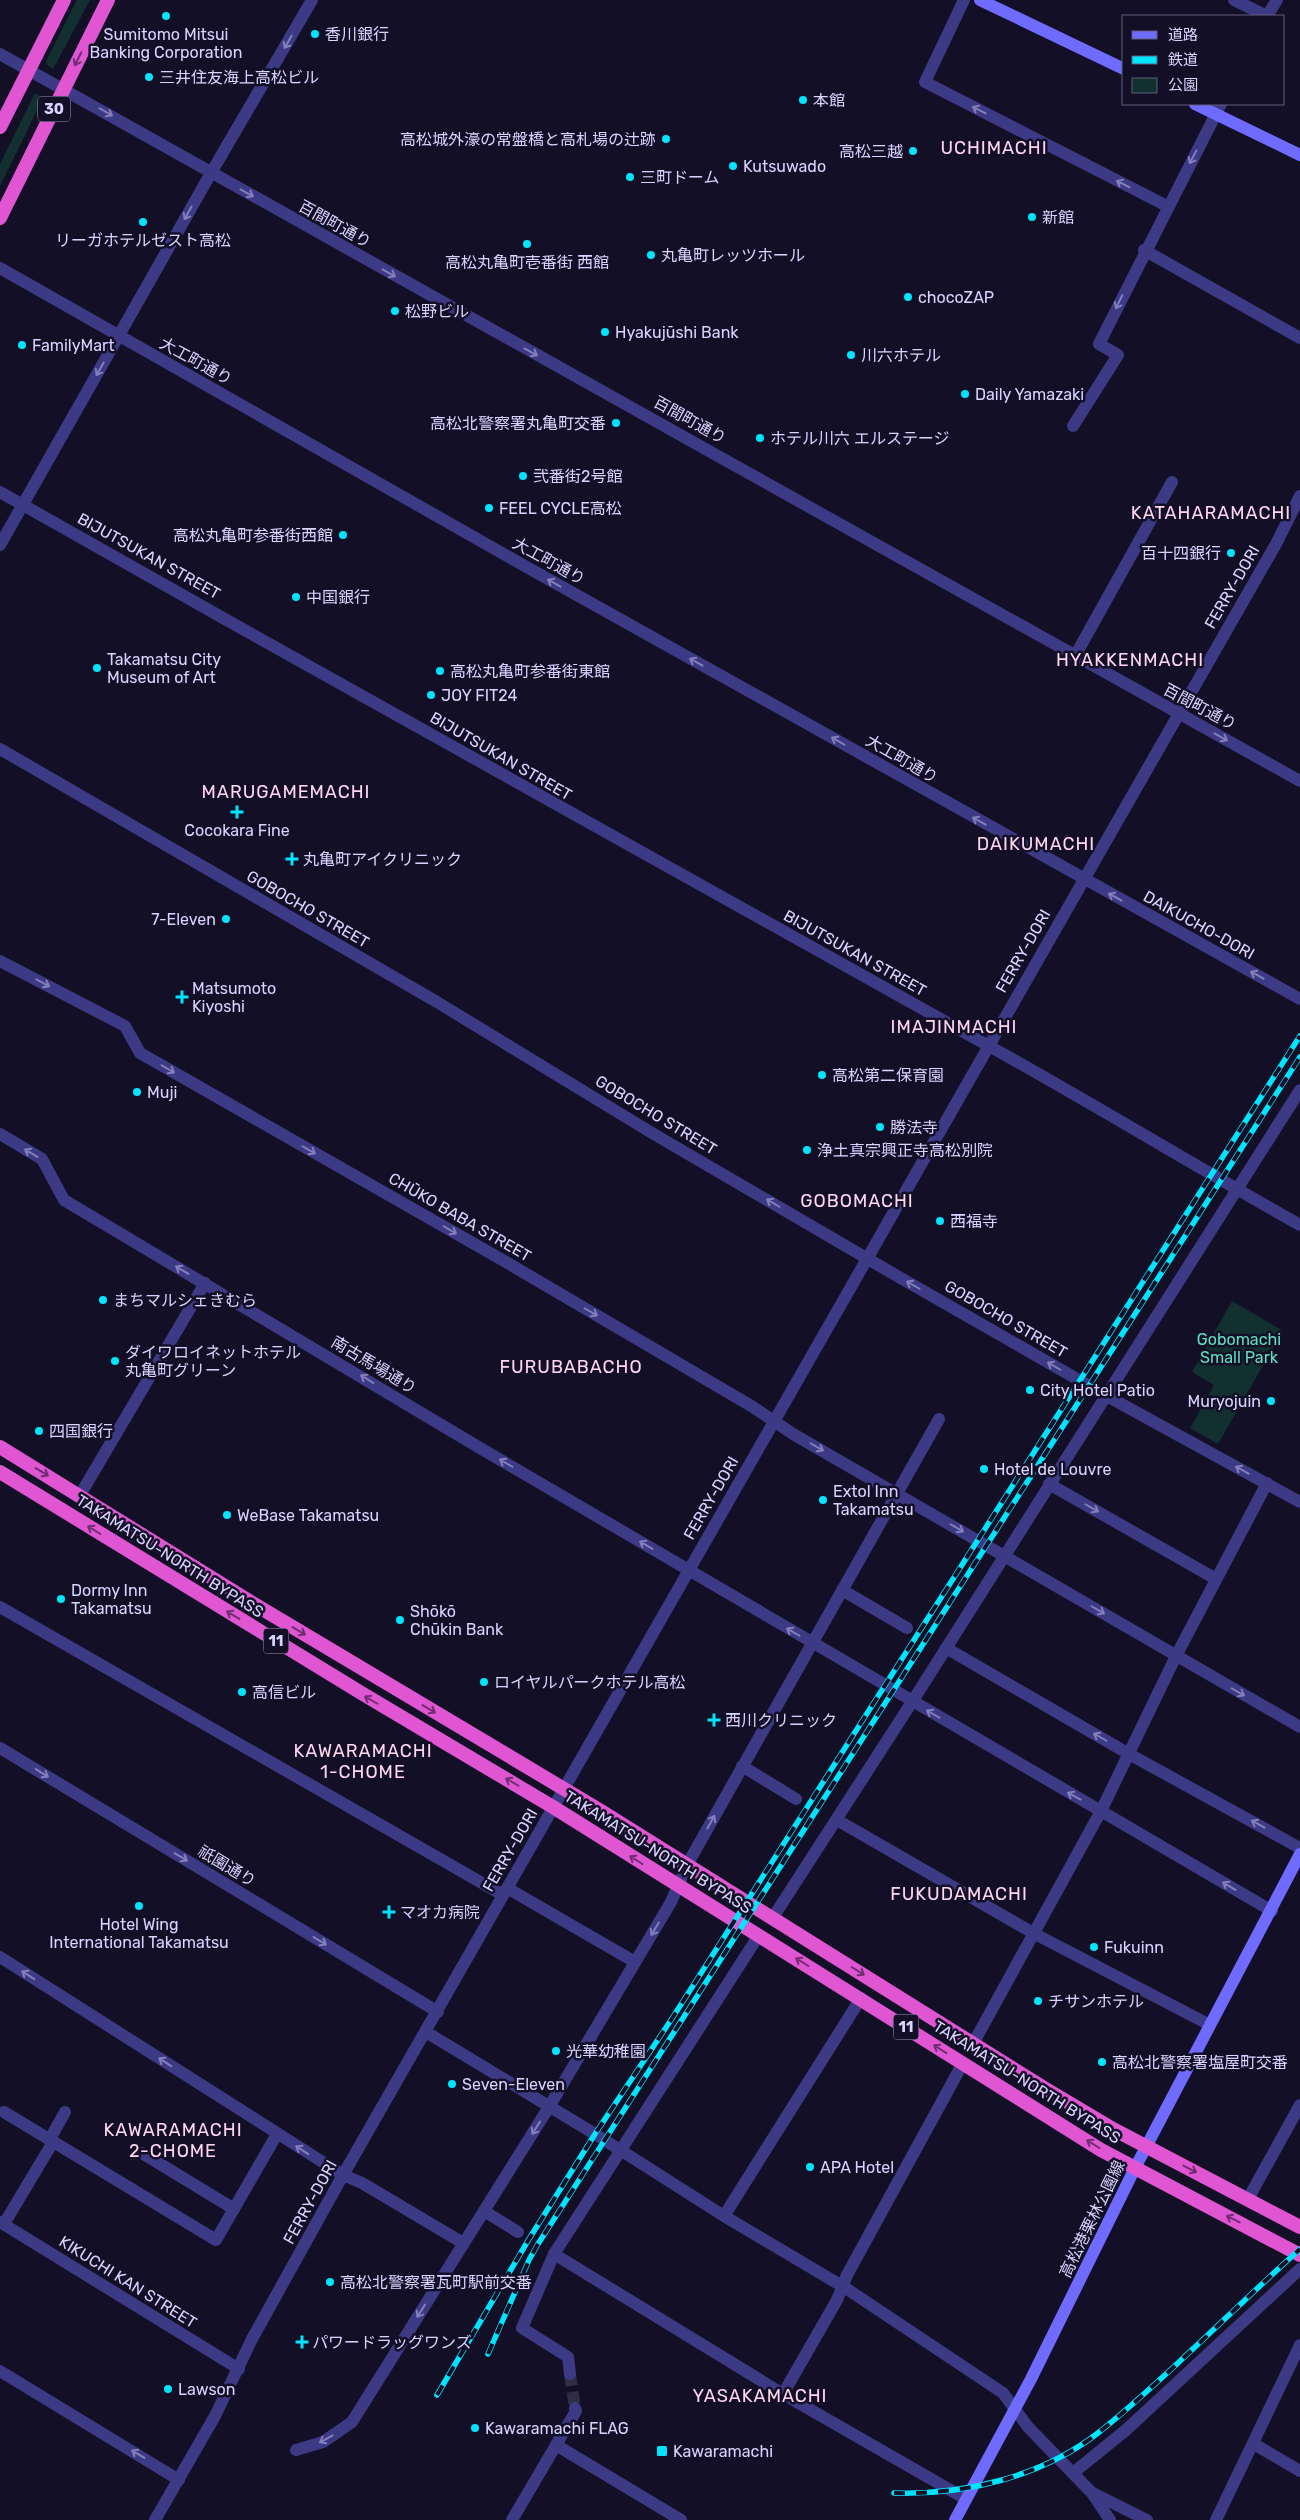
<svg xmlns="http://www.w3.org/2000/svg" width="1300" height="2520" font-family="Rubik,'Noto Sans JP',sans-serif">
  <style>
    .green { fill: #12302f }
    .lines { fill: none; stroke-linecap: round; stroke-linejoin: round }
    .minor-tunnel { stroke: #312d47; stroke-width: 12; stroke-dasharray: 12 6; stroke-linecap: butt }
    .minor { stroke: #3d3a85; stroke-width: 12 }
    .tertiary { stroke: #3d3a85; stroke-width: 12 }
    .secondary { stroke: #6f6bff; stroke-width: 12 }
    .trunk { stroke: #e055d1; stroke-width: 14 }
    .rail-casing { stroke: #00e5ff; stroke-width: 5.5 }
    .rail { stroke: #130f26; stroke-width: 4; stroke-dasharray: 11; stroke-linecap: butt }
    .oneway { stroke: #837fbc }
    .oneway2 { stroke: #6f2e73 }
    .poi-dot { fill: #00e5ff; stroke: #130f26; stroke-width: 2 }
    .labels { text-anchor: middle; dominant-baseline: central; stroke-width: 5; stroke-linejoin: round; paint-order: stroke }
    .shield { fill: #130f26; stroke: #9e99be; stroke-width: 1 }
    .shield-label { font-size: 15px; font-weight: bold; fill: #d9d4ff }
    .poi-label { font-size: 16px; fill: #d9d4ff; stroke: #130f26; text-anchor: start }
    .street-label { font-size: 16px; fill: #d9d4ff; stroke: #130f26 }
    .park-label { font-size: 16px; fill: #5fe0c0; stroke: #130f26 }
    .neighbourhood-label { font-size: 18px; letter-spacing: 1px; fill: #ffd6f0; stroke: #130f26 }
  </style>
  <rect width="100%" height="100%" fill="#130f26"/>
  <g class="green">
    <path d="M77 0H90L53 69 47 65 46 61Z"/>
    <path d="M35 93 43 98 0 186V164Z"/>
    <path d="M1232 1301 1283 1331 1218 1444 1190 1428 1214 1385 1192 1372Z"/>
  </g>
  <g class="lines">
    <path class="minor-tunnel" d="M570 2374 575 2408"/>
    <g class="minor">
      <path d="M964 0 925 82 1167 206"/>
      <path d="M1234 0 1267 16"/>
      <path d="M1267 16 1277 0"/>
      <path d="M0 54C432 297 867 539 1300 781"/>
      <path d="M1144 250 1300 338"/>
      <path d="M0 268 523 565 1300 999"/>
      <path d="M1073 426 1118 355 1099 344 1221 104"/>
      <path d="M0 545 211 173 312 0"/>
      <path d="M1075 656 1172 482"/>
      <path d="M0 749 437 1002 652 1133 892 1273 1105 1395 1300 1502"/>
      <path d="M0 961 125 1026 140 1053 506 1262 753 1407 793 1434 1300 1727"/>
      <path d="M0 1134 42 1159 64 1200 480 1448 1272 1911"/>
      <path d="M1049 1484 1216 1579"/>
      <path d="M80 1495 205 1283"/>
      <path d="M842 1590 907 1628"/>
      <path d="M0 1607 503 1895"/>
      <path d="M946 1648 1129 1754 1300 1848"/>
      <path d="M0 1748 438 2012"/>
      <path d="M742 1766 796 1799"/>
      <path d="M837 1820 1035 1934 1210 2025"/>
      <path d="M507 1888 635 1962"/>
      <path d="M772 1919 912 1702 1300 1090"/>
      <path d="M426 2032 595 2134 724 2216 847 2289 1003 2393 1028 2427 1092 2493 1110 2520"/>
      <path d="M974 2042 1101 1811 1176 1656 1267 1483"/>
      <path d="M4 2112 216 2240 277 2134"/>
      <path d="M142 2153 234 2209"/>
      <path d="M343 2175 362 2183 463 2243"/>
      <path d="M1248 2199 1300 2105"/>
      <path d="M484 2211 518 2232"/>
      <path d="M724 2216 861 1998"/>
      <path d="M4 2224 53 2142 51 2137 65 2112"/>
      <path d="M554 2254 783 2394 966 2499"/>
      <path d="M0 2371 179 2480"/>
      <path d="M570 2374 568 2357 522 2328 554 2254 759 1935"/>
      <path d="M783 2394 837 2300 847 2275 963 2063"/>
      <path d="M1254 2444 1300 2471"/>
      <path d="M556 2445 681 2520"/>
      <path d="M296 2450 323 2442 352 2422 549 2107 671 1902 687 1865 939 1419"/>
      <path d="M1073 2473 1126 2430 1300 2269"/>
      <path d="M1093 2493 1147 2520"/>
      <path d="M512 2520 576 2411 575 2408"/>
      <path d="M1216 2520 1300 2345"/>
    </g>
    <g class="tertiary">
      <path d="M0 492C337 683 675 872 1014 1060 1110 1114 1204 1171 1300 1225"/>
      <path d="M0 1957 343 2175"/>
      <path d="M0 2222 239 2369"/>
      <path d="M155 2520 215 2416 252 2339 343 2175 1276 544 1300 496"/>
    </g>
    <g class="secondary">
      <path d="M980 0 1124 69"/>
      <path d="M1195 104 1300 155"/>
      <path d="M955 2520 1031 2379 1135 2168 1300 1854"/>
    </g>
    <g class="trunk">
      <path d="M0 127 64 0"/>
      <path d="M0 218 108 0"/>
      <path d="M0 1447 254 1604 601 1811 1044 2088 1113 2129 1300 2227"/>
      <path d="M0 1472 363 1694 553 1807 1101 2150 1300 2255"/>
    </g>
    <defs>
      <g id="rail">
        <path d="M488 2354 529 2260 538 2244 1300 1057"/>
        <path d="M437 2395 529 2239 595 2134 673 2017 1300 1036"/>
        <path d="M894 2493C965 2495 1041 2477 1098 2433 1126 2411 1152 2387 1178 2363 1219 2325 1259 2286 1300 2249"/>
      </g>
    </defs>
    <use href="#rail" class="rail-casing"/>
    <use href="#rail" class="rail"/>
  </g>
  <defs><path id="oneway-shaft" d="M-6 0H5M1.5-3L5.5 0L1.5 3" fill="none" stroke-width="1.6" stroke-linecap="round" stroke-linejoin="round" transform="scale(1.25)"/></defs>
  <g class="oneway">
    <use href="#oneway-shaft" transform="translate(288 42) rotate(120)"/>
    <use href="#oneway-shaft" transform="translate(979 110) rotate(-153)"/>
    <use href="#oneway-shaft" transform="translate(106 112) rotate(30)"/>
    <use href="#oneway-shaft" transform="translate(1193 157) rotate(118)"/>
    <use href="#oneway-shaft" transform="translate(1123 184) rotate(-153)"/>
    <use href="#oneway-shaft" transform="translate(247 193) rotate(29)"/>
    <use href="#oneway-shaft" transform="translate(188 213) rotate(119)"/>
    <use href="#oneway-shaft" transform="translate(389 273) rotate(29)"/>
    <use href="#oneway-shaft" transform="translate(1119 302) rotate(116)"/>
    <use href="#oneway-shaft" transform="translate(531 352) rotate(29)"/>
    <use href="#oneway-shaft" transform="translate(100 369) rotate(119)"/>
    <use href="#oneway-shaft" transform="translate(554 583) rotate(-151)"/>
    <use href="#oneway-shaft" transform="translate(696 662) rotate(-151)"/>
    <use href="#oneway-shaft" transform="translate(1221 737) rotate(29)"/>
    <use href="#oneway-shaft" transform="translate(838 741) rotate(-150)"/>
    <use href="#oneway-shaft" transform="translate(979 821) rotate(-151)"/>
    <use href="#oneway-shaft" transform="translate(1115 897) rotate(-151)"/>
    <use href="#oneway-shaft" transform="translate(1257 975) rotate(-151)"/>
    <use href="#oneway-shaft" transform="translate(43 983) rotate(28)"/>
    <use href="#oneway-shaft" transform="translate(168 1069) rotate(30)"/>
    <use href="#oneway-shaft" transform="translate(309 1150) rotate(30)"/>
    <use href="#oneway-shaft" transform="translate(31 1153) rotate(-149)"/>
    <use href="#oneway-shaft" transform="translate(773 1203) rotate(-150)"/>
    <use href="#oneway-shaft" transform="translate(450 1230) rotate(30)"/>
    <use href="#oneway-shaft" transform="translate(182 1270) rotate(-149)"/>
    <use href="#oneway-shaft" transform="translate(913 1285) rotate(-150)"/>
    <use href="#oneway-shaft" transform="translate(591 1312) rotate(30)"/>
    <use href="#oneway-shaft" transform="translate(1054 1366) rotate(-150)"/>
    <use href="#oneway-shaft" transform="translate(367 1379) rotate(-148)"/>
    <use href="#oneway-shaft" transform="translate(817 1447) rotate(30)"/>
    <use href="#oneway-shaft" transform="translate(506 1463) rotate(-150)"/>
    <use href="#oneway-shaft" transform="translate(1242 1470) rotate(-151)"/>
    <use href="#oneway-shaft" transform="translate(1092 1508) rotate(30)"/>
    <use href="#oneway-shaft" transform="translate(957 1528) rotate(30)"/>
    <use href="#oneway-shaft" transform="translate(646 1545) rotate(-149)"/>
    <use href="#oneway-shaft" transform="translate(1098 1610) rotate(30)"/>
    <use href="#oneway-shaft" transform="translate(793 1632) rotate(-150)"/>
    <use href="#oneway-shaft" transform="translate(1238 1692) rotate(30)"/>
    <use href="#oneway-shaft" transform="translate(933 1714) rotate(-150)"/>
    <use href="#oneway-shaft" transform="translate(1100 1737) rotate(-150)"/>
    <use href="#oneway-shaft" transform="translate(42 1773) rotate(32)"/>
    <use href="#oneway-shaft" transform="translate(1074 1796) rotate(-151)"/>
    <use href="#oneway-shaft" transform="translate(711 1822) rotate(-61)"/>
    <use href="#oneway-shaft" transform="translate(1258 1824) rotate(-151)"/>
    <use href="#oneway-shaft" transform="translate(181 1857) rotate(31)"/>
    <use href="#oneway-shaft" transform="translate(1229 1886) rotate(-149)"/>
    <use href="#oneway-shaft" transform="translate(655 1929) rotate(121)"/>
    <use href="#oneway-shaft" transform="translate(320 1941) rotate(31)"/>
    <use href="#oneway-shaft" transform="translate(28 1975) rotate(-147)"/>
    <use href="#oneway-shaft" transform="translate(165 2062) rotate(-147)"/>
    <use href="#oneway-shaft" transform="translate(536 2128) rotate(122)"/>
    <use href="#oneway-shaft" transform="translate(302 2150) rotate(-147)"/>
    <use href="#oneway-shaft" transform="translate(421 2311) rotate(122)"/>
    <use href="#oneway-shaft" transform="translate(326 2439) rotate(151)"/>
    <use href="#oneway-shaft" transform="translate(138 2454) rotate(-149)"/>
  </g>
  <g class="oneway2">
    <use href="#oneway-shaft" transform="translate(78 59) rotate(117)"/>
    <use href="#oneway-shaft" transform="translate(42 1472) rotate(31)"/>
    <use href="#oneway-shaft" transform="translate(94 1530) rotate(-148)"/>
    <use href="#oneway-shaft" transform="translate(233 1615) rotate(-149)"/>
    <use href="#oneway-shaft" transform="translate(299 1631) rotate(31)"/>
    <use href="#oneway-shaft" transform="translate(371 1700) rotate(-150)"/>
    <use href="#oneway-shaft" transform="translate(429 1709) rotate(31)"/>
    <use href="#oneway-shaft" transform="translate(512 1782) rotate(-150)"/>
    <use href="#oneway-shaft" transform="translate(636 1860) rotate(-148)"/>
    <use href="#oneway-shaft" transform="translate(802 1962) rotate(-148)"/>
    <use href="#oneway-shaft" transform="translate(858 1971) rotate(32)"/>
    <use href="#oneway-shaft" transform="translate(940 2049) rotate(-148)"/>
    <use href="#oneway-shaft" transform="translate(1093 2144) rotate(-148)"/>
    <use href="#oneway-shaft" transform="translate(1190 2169) rotate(27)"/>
    <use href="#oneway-shaft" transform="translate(1233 2219) rotate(-153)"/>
  </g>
  <g class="poi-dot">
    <circle cx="166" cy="16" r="5"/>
    <circle cx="315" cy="34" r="5"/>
    <circle cx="149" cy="77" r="5"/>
    <circle cx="803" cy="100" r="5"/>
    <circle cx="666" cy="139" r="5"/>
    <circle cx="913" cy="151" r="5"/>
    <circle cx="733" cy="166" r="5"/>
    <circle cx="630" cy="177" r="5"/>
    <circle cx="1032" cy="217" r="5"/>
    <circle cx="143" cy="222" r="5"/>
    <circle cx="527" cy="244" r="5"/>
    <circle cx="651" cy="255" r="5"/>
    <circle cx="908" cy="297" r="5"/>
    <circle cx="395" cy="311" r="5"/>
    <circle cx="605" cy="332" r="5"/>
    <circle cx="22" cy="345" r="5"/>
    <circle cx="851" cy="355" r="5"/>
    <circle cx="965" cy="394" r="5"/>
    <circle cx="616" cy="423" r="5"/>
    <circle cx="760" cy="438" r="5"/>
    <circle cx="523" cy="476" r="5"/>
    <circle cx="489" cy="508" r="5"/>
    <circle cx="343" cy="535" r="5"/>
    <circle cx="1231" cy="553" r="5"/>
    <circle cx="296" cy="597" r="5"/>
    <circle cx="97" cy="668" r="5"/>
    <circle cx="440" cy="671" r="5"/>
    <circle cx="431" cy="695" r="5"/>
    <path d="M234.5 804.5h5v5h5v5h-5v5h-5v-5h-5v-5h5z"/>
    <path d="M289.5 851.5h5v5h5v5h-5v5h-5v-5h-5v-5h5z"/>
    <circle cx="226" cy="919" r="5"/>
    <path d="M179.5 989.5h5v5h5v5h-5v5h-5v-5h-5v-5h5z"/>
    <circle cx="822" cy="1075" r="5"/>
    <circle cx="137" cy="1092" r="5"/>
    <circle cx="880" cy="1127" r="5"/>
    <circle cx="807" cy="1150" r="5"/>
    <circle cx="940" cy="1221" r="5"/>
    <circle cx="103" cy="1300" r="5"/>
    <circle cx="115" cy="1361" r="5"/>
    <circle cx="1030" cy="1390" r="5"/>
    <circle cx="1271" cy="1401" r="5"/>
    <circle cx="39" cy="1431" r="5"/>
    <circle cx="984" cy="1469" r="5"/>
    <circle cx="823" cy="1500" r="5"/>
    <circle cx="227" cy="1515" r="5"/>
    <circle cx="61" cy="1599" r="5"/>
    <circle cx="400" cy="1620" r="5"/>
    <circle cx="484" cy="1682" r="5"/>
    <circle cx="242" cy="1692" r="5"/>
    <path d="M711.5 1712.5h5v5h5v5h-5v5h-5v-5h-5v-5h5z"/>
    <circle cx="139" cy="1906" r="5"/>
    <path d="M386.5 1904.5h5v5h5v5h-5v5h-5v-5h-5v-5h5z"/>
    <circle cx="1094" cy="1947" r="5"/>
    <circle cx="1038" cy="2001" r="5"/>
    <circle cx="556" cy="2051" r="5"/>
    <circle cx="1102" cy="2062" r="5"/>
    <circle cx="452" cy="2084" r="5"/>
    <circle cx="810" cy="2167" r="5"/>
    <circle cx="330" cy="2282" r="5"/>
    <path d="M299.5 2334.5h5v5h5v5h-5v5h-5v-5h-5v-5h5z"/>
    <circle cx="168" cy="2389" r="5"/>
    <circle cx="475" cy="2428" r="5"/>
    <rect x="656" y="2445" width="12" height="12" rx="2.5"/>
  </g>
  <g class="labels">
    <g class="shield">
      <rect x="38" y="96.5" width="32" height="25" rx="4"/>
      <rect x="263.5" y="1628.5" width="25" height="25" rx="4"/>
      <rect x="893.5" y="2014.5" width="25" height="25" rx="4"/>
    </g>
    <g class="shield-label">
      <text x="54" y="109">30</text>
      <text x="276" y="1641">11</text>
      <text x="906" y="2027">11</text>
    </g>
    <g class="poi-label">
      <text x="166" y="34" text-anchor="middle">Sumitomo Mitsui<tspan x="166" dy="18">Banking Corporation</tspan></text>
      <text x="325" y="34">香川銀行</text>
      <text x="159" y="77">三井住友海上高松ビル</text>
      <text x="813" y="100">本館</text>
      <text x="656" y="139" text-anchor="end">高松城外濠の常盤橋と高札場の辻跡</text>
      <text x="903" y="151" text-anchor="end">高松三越</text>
      <text x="743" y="166">Kutsuwado</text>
      <text x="640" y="177">三町ドーム</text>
      <text x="1042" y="217">新館</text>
      <text x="143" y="240" text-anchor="middle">リーガホテルゼスト高松</text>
      <text x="661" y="255">丸亀町レッツホール</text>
      <text x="527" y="262" text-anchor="middle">高松丸亀町壱番街 西館</text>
      <text x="918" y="297">chocoZAP</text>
      <text x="405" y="311">松野ビル</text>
      <text x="615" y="332">Hyakujūshi Bank</text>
      <text x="32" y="345">FamilyMart</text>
      <text x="861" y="355">川六ホテル</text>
      <text x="975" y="394">Daily Yamazaki</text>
      <text x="606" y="423" text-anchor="end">高松北警察署丸亀町交番</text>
      <text x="770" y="438">ホテル川六 エルステージ</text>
      <text x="533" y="476">弐番街2号館</text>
      <text x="499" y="508">FEEL CYCLE高松</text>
      <text x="333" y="535" text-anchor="end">高松丸亀町参番街西館</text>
      <text x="1221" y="553" text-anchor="end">百十四銀行</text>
      <text x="306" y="597">中国銀行</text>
      <text x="107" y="659">Takamatsu City<tspan x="107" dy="18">Museum of Art</tspan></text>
      <text x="450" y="671">高松丸亀町参番街東館</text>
      <text x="441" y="695">JOY FIT24</text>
      <text x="237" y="830" text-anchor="middle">Cocokara Fine</text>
      <text x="303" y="859">丸亀町アイクリニック</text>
      <text x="216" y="919" text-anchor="end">7-Eleven</text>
      <text x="192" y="988">Matsumoto<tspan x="192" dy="18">Kiyoshi</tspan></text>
      <text x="832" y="1075">高松第二保育園</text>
      <text x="147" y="1092">Muji</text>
      <text x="890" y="1127">勝法寺</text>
      <text x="817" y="1150">浄土真宗興正寺高松別院</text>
      <text x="950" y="1221">西福寺</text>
      <text x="113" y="1300">まちマルシェきむら</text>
      <text x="125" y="1352">ダイワロイネットホテル<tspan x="125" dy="18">丸亀町グリーン</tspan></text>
      <text x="1040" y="1390">City Hotel Patio</text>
      <text x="1261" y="1401" text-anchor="end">Muryojuin</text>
      <text x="49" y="1431">四国銀行</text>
      <text x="994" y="1469">Hotel de Louvre</text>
      <text x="833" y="1491">Extol Inn<tspan x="833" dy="18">Takamatsu</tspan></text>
      <text x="237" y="1515">WeBase Takamatsu</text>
      <text x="71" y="1590">Dormy Inn<tspan x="71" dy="18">Takamatsu</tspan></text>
      <text x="410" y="1611">Shōkō<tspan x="410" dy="18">Chūkin Bank</tspan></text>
      <text x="494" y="1682">ロイヤルパークホテル高松</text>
      <text x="252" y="1692">高信ビル</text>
      <text x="725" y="1720">西川クリニック</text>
      <text x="400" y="1912">マオカ病院</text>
      <text x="139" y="1924" text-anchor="middle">Hotel Wing<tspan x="139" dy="18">International Takamatsu</tspan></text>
      <text x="1104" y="1947">Fukuinn</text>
      <text x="1048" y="2001">チサンホテル</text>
      <text x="566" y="2051">光華幼稚園</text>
      <text x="1112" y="2062">高松北警察署塩屋町交番</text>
      <text x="462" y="2084">Seven-Eleven</text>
      <text x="820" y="2167">APA Hotel</text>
      <text x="340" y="2282">高松北警察署瓦町駅前交番</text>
      <text x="312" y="2342">パワードラッグワンズ</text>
      <text x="178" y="2389">Lawson</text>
      <text x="485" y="2428">Kawaramachi FLAG</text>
      <text x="673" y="2451">Kawaramachi</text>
    </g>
    <g class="street-label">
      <text transform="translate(335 224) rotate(29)">百間町通り</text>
      <text transform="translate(196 361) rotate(29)">大工町通り</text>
      <text transform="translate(690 420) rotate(29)">百間町通り</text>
      <text transform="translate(149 556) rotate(29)">BIJUTSUKAN STREET</text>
      <text transform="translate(549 561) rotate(29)">大工町通り</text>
      <text transform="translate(1232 587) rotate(-60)">FERRY-DORI</text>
      <text transform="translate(1200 707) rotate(28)">百間町通り</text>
      <text transform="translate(501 756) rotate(30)">BIJUTSUKAN STREET</text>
      <text transform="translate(902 759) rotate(30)">大工町通り</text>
      <text transform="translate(308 909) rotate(30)">GOBOCHO STREET</text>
      <text transform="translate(1199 925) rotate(29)">DAIKUCHO-DORI</text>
      <text transform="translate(1023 951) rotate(-60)">FERRY-DORI</text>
      <text transform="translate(855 953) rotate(29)">BIJUTSUKAN STREET</text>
      <text transform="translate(656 1115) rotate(31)">GOBOCHO STREET</text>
      <text transform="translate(460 1217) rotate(30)">CHŪKO BABA STREET</text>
      <text transform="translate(1006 1319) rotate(30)">GOBOCHO STREET</text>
      <text transform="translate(374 1365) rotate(31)">南古馬場通り</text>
      <text transform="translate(711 1498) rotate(-60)">FERRY-DORI</text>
      <text transform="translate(170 1556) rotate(32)">TAKAMATSU-NORTH BYPASS</text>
      <text transform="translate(510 1850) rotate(-60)">FERRY-DORI</text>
      <text transform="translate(658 1852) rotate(32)">TAKAMATSU-NORTH BYPASS</text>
      <text transform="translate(227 1866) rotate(31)">祇園通り</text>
      <text transform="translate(1027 2082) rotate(32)">TAKAMATSU-NORTH BYPASS</text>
      <text transform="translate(310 2202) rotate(-61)">FERRY-DORI</text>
      <text transform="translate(1092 2219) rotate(-64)">高松港栗林公園線</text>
      <text transform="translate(128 2282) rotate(32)">KIKUCHI KAN STREET</text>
    </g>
    <g class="park-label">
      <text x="1239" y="1339">Gobomachi<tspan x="1239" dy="18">Small Park</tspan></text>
    </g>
    <g class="neighbourhood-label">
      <text x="994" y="148">UCHIMACHI</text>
      <text x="1211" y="513">KATAHARAMACHI</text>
      <text x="1130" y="660">HYAKKENMACHI</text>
      <text x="286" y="792">MARUGAMEMACHI</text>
      <text x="1036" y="844">DAIKUMACHI</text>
      <text x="954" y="1027">IMAJINMACHI</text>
      <text x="857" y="1201">GOBOMACHI</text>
      <text x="571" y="1367">FURUBABACHO</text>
      <text x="363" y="1751">KAWARAMACHI<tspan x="363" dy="21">1-CHOME</tspan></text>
      <text x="959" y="1894">FUKUDAMACHI</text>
      <text x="173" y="2130">KAWARAMACHI<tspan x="173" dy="21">2-CHOME</tspan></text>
      <text x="760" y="2396">YASAKAMACHI</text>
    </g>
  </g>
  <rect x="1122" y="15" width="162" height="90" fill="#130f26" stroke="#625e7d"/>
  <rect x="1132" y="31" width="25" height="8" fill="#6f6bff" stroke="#625e7d"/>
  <text x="1168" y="40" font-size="15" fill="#d9d4ff">道路</text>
  <rect x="1132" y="56" width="25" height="8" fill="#00e5ff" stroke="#625e7d"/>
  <text x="1168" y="65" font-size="15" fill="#d9d4ff">鉄道</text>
  <rect x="1132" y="78" width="25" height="15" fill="#12302f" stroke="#625e7d"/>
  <text x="1168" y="90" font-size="15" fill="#d9d4ff">公園</text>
</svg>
